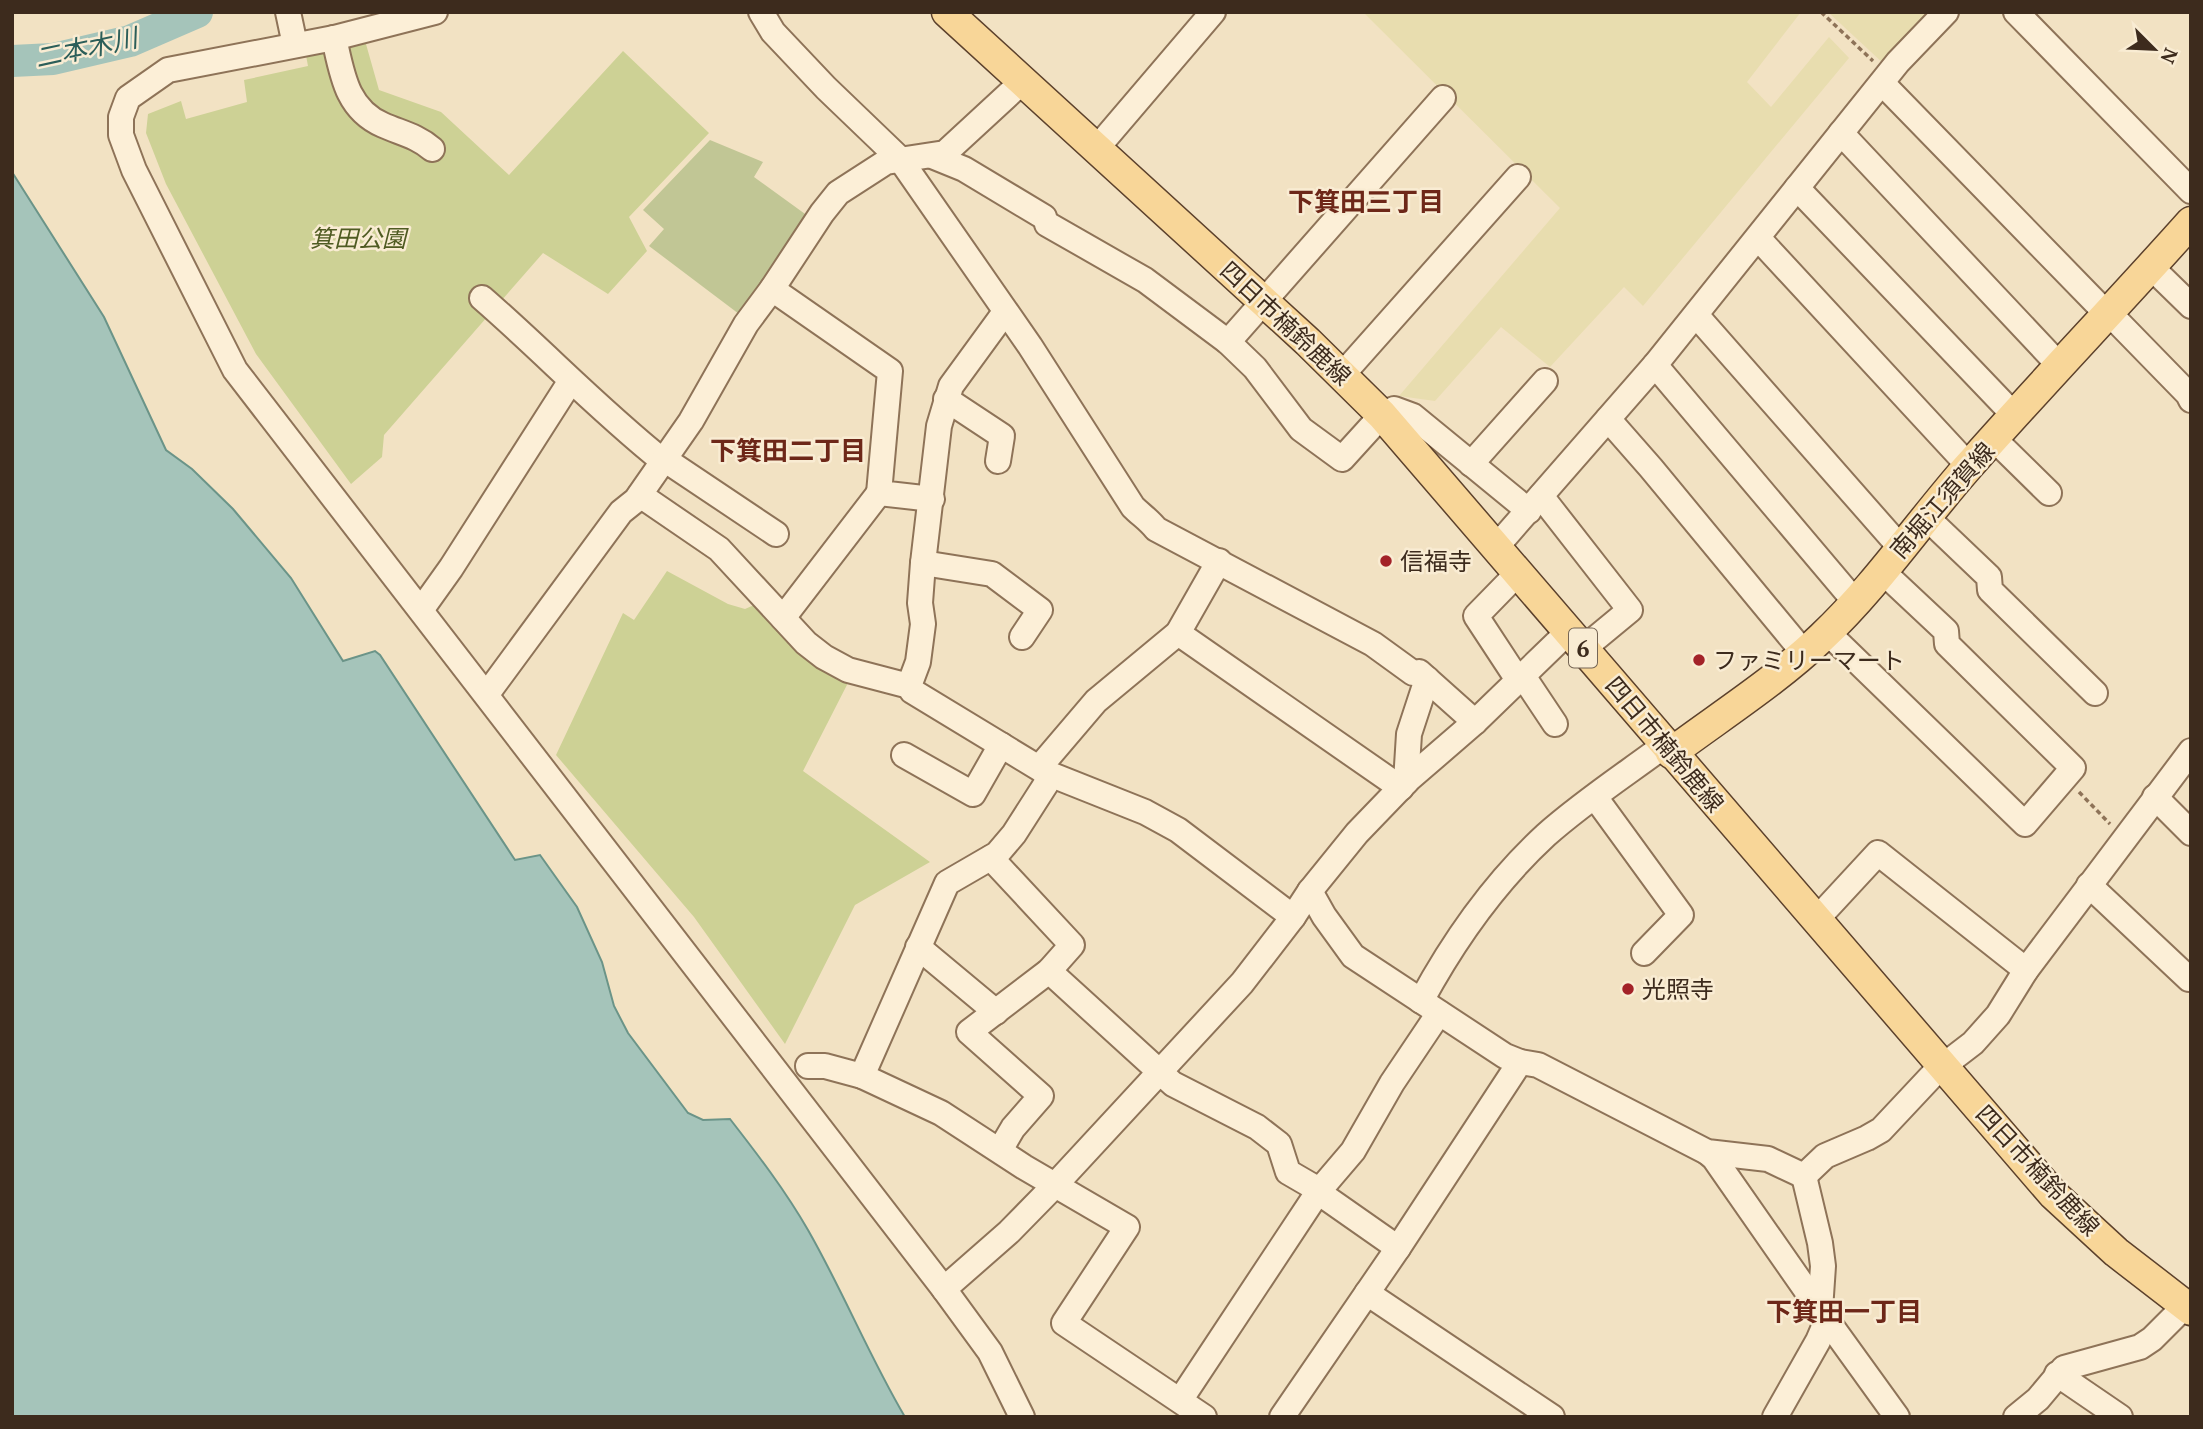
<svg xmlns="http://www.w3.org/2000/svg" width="2203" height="1429" font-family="'PT Serif','Noto Sans JP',serif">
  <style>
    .farmland { fill: #e8ddaf }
    .green { fill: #cdd195 }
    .cemetery { fill: #c1c695 }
    .water { fill: #a5c4ba; stroke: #6b9488; stroke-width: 2 }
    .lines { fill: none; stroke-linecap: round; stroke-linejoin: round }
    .river { stroke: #a5c4ba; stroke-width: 32 }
    .minor-casing { stroke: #8e7358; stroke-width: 28 }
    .major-casing { stroke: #5c412c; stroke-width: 33 }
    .path { stroke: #8e7358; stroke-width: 3.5; stroke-dasharray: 5 3.5; stroke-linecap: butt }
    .minor { stroke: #fcefd7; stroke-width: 24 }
    .major { stroke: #f8d698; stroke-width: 30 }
    .poi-dot { fill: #a32228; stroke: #f9ecd3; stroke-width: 2.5 }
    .labels { text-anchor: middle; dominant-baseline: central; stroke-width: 5; stroke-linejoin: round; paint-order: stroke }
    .shield { fill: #f9ecd3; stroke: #756554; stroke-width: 2 }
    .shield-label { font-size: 23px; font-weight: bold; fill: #3d2b1d }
    .park-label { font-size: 24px; font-style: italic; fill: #4f5b22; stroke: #f9ecd3 }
    .street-label { font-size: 24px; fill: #3d2b1d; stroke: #f9ecd3 }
    .poi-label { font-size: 24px; fill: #3d2b1d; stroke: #f9ecd3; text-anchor: start }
    .water-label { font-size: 26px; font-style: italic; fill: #2b5e59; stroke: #f9ecd3 }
    .neighbourhood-label { font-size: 26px; font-weight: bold; fill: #6d2718; stroke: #f9ecd3 }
  </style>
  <rect width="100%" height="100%" fill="#f2e2c3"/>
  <g class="farmland">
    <path d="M1363 12H1801L1747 82 1771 107 1829 37 1849 58 1643 306 1624 287 1550 367 1501 327 1435 401 1399 396 1560 208Z"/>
    <path d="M1828 12H1935L1884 64Z"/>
  </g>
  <g class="green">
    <path d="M364 37 379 90 441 112 509 175 623 51 709 133 629 217 647 251 608 294 543 253 384 435 382 457 351 484 256 354 166 184 146 133 148 114 181 101 186 119 247 102 244 80 308 66 305 50Z"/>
    <path d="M667 571 728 604 745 609 761 602 851 677 803 771 930 862 855 905 785 1044 694 917 556 755 623 613 634 620Z"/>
  </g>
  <path class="cemetery" d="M710 140 763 162 754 177 812 219 743 317 649 246 664 229 643 210Z"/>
  <path class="water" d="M12 172 104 317 166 450 192 469 233 509 291 578 343 661 375 651 380 655 515 860 540 855 577 907 602 962 614 1006 628 1033 688 1113 703 1120 730 1119C758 1155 785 1190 808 1230 843 1291 869 1356 905 1417H12Z"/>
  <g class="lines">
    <path class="river" d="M12 61 53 59 130 41 197 12"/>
    <defs>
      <g id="minor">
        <path d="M288 12 295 45"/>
        <path d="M435 12 334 38 168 70 128 98 121 117V135L134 170 235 370 944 1289 990 1352 1022 1417"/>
        <path d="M761 12 773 32 826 88 900 159 1030 346 1133 507C1141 515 1149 520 1156 529L1373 644 1413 673 1419 672 1475 722"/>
        <path d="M2016 12 2191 191"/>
        <path d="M334 38C342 73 346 109 383 125 401 133 417 136 432 149"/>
        <path d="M1882 83 2107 314"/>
        <path d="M1841 133 2060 366"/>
        <path d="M1097 148 1213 12"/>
        <path d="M932 156 964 169 1044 217"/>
        <path d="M1797 188 2015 416"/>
        <path d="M1047 224 1145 280 1228 342 1255 368 1301 429 1342 459 1382 415 1394 409 1413 416 1529 511"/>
        <path d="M1758 238 1969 466"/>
        <path d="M2151 267 2191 306"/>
        <path d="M772 289 890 371 879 493 932 499"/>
        <path d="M482 298C543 351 599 410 663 461"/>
        <path d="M2109 313 2188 394 2191 400"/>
        <path d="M1696 315 1900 547"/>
        <path d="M1228 342 1443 98"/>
        <path d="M1655 365 1857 604"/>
        <path d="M1342 375 1518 177"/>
        <path d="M946 399 1002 436 998 461"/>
        <path d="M1608 419 1651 468 1804 653"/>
        <path d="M1994 439 2049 493"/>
        <path d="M664 459 776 534"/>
        <path d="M1471 464 1545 381"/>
        <path d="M640 495 719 549 806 643 824 657 848 670 909 686 912 691 1047 773 1145 812 1178 830 1293 917"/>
        <path d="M1541 496 1630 610 1584 648"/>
        <path d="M1925 516 1989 577 1990 590 2095 693"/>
        <path d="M1497 546 1655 365 1898 62 1946 12"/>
        <path d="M923 563 992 574 1040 610 1022 637"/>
        <path d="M421 610 451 568 570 382"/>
        <path d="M783 618 879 493"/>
        <path d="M1827 632 2025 824 2073 768 1947 644 1946 631 1882 571"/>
        <path d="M1178 633 1401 788"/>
        <path d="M1523 676 1555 724"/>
        <path d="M1518 680 1476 616 1519 572"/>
        <path d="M909 686 918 662 923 624 920 603 923 563 939 426 951 386 1005 312"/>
        <path d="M487 694 621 512 636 500 691 421 746 324 772 289 822 213 838 193 886 162 945 153 1023 81"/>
        <path d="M904 755 973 794 1001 745"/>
        <path d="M1406 782 1409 734 1427 679"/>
        <path d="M1595 797 1681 915 1644 953"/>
        <path d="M2155 797 2191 833"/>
        <path d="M991 858 1072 945 1049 971 969 1032 1041 1096 1013 1128 1000 1150"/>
        <path d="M2089 885 2189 979 2191 977"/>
        <path d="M1310 891 1324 916 1353 956 1505 1056 1520 1062 1538 1065 1707 1152 1768 1159 1804 1176"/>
        <path d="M1816 920 1878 853 2026 970"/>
        <path d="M918 947 996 1012"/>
        <path d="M1049 971 1173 1084 1257 1127 1279 1144 1288 1172 1319 1190"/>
        <path d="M1421 1001C1454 940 1495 882 1546 835 1583 802 1626 774 1665 745"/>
        <path d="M808 1066H825L862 1076"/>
        <path d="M1943 1066 1973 1043 1998 1015 2026 970 2191 751"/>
        <path d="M1707 1152 1714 1158 1827 1320 1897 1417"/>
        <path d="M1804 1176 1825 1156 1867 1138 1881 1130 1942 1065"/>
        <path d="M1804 1176 1820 1243 1823 1266 1820 1310"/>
        <path d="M1318 1192 1398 1248"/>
        <path d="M944 1289 1009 1232 1056 1184 1242 983 1293 917 1310 891 1357 833 1409 779 1475 722 1569 631"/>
        <path d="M1367 1293 1552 1417"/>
        <path d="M2057 1374 2120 1417"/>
        <path d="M1181 1399 1318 1192 1353 1151 1392 1083 1439 1013"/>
        <path d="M1204 1417 1064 1323 1127 1227 1024 1167 941 1113 862 1076 947 883 997 854 1014 834 1046 784 1047 773 1044 762 1096 701 1178 633 1219 561"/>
        <path d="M1282 1417 1398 1248 1520 1062"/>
        <path d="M1775 1417 1818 1341 1827 1320"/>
        <path d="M2016 1417 2038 1399 2064 1368 2140 1347 2152 1339 2185 1306"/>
      </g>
      <g id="major">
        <path d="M947 12 1308 342 1382 415 2053 1194 2116 1252 2191 1310"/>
        <path d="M1671 753C1722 715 1777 680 1822 637 1876 586 1918 524 1967 468 2040 385 2117 305 2191 222"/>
      </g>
    </defs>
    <use href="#minor" class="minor-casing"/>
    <use href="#major" class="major-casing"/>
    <g class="path">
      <path d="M1821 12 1873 61"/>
      <path d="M2079 792 2110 824"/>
    </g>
    <use href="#minor" class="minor"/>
    <use href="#major" class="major"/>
  </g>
  <g class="poi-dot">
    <circle cx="1386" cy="561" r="7"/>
    <circle cx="1699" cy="660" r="7"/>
    <circle cx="1628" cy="989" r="7"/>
  </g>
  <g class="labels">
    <rect class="shield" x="1569" y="628.5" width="28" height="39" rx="5"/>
    <g class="shield-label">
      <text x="1583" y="648">6</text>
    </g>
    <g class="park-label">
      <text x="358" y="238">箕田公園</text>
    </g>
    <g class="street-label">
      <text transform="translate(1286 323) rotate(43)">四日市楠鈴鹿線</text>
      <text transform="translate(1942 500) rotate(-49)">南堀江須賀線</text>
      <text transform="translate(1665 744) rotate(50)">四日市楠鈴鹿線</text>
      <text transform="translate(2038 1170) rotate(47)">四日市楠鈴鹿線</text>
    </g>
    <g class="poi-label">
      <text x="1400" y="561">信福寺</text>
      <text x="1713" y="660">ファミリーマート</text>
      <text x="1642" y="989">光照寺</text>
    </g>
    <g class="water-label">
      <text transform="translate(86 47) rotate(-12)">二本木川</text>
    </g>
    <g class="neighbourhood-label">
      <text x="1366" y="201">下箕田三丁目</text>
      <text x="788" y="450">下箕田二丁目</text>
      <text x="1844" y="1311">下箕田一丁目</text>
    </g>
  </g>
  <rect width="2203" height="1429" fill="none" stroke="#3d2b1d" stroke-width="28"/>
  <g transform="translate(2154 49) rotate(114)" stroke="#f9ecd3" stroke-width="5" paint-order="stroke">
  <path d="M0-5L12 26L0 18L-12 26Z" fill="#3d2b1d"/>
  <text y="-10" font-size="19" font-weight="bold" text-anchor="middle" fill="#3d2b1d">N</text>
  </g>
</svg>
